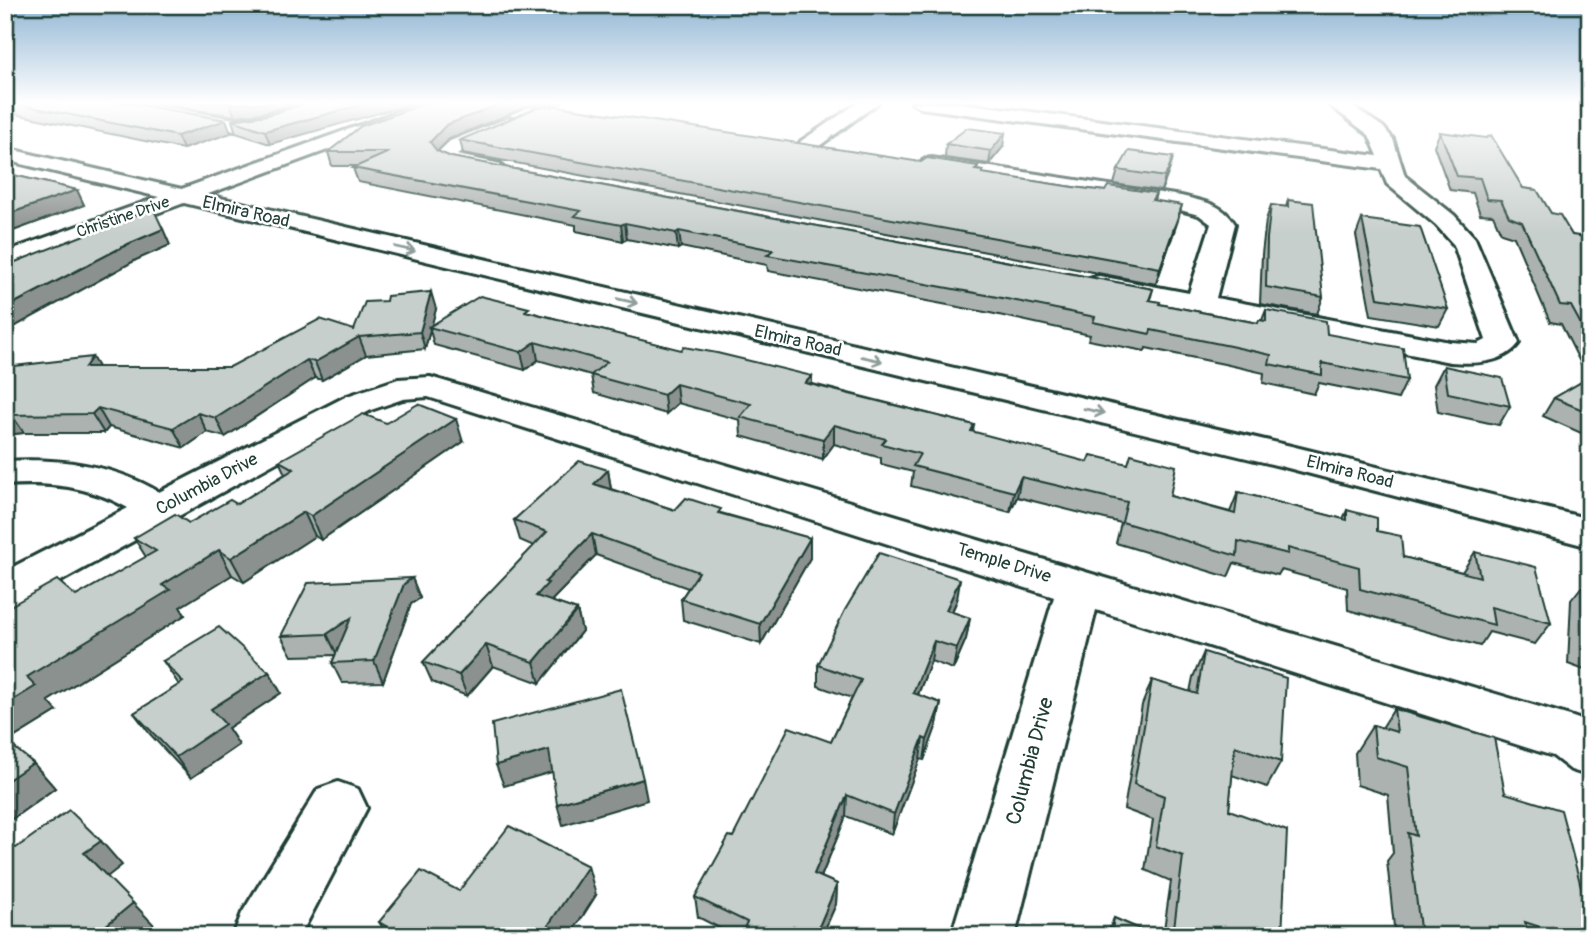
<svg xmlns="http://www.w3.org/2000/svg" width="1595" height="941" font-family="Pangolin,sans-serif">
  <style>
    .lines { fill: none; stroke-linecap: round; stroke-linejoin: round }
    .minor-casing { stroke: #1f3d34; stroke-width: 6 }
    .major-casing { stroke: #1f3d34; stroke-width: 6 }
    .minor { fill: #fff; fill-rule: evenodd }
    .major { fill: #fff; fill-rule: evenodd }
    .wall { fill: #abb2af; stroke: #1f3d34; stroke-width: 2 }
    .shaded-wall { fill: #8b918f; stroke: #1f3d34; stroke-width: 2 }
    .building { fill: #c7cfcc; stroke: #1f3d34; stroke-width: 2 }
    .oneway { stroke: #8f9e9a }
    .labels { text-anchor: middle; dominant-baseline: central; stroke-width: 5; stroke-linejoin: round; paint-order: stroke }
    .far-street-label { font-size: 16px; fill: #1f3d34; stroke: #fff }
    .street-label { font-size: 18px; fill: #1f3d34; stroke: #fff }
    .near-street-label { font-size: 21px; fill: #1f3d34; stroke: #fff }
  </style>
  <rect width="100%" height="100%" fill="#fff"/>
  <filter id="ink" filterUnits="userSpaceOnUse"><feTurbulence type="fractalNoise" baseFrequency=".0143" numOctaves="2"/><feDisplacementMap in="SourceGraphic" scale="14" xChannelSelector="R" yChannelSelector="G"/><feConvolveMatrix kernelMatrix="1 2 1 2 8 2 1 2 1" color-interpolation-filters="sRGB"/></filter>
  <g filter="url(#ink)">
    <g class="lines">
      <defs>
        <g id="minor">
          <path d="M102 103H140L235 119 263 116 305 103H332L329 107 272 125 235 131 111 108Z"/>
          <path d="M422 103H447L444 107 5 269V252Z"/>
          <path d="M858 103H878L815 149H801L798 145 801 141Z"/>
          <path d="M912 103H960L1378 156 1369 135 1327 103H1347L1383 127 1393 139 1405 176 1454 215 1475 238 1519 343C1504 364 1473 364 1450 362L1089 290 1085 284 1089 278 1099 276 1189 293 1211 224 1199 215 1180 210 932 170 924 169 921 164 924 159 932 158 1181 196C1204 202 1222 203 1235 224L1216 298 1450 342 1478 344 1486 340 1454 245 1436 225 1387 184 1381 169 921 108Z"/>
          <path d="M508 118 515 120 518 124 515 128 464 149 457 155 501 164 504 169 501 174 493 176 443 166 436 154 450 141Z"/>
          <path d="M430 377 1570 716 1590 723V776L1571 770 1553 756 1096 610 1015 936H951L1054 597 428 397 403 399 371 410 21 603 5 607V571L128 508C88 486 50 482 5 485V461C59 458 112 464 159 492L347 396 398 379Z"/>
          <path d="M338 782 358 789 367 808 300 936H233L242 913 318 789Z"/>
        </g>
        <path id="major" d="M5 148 1291 446 1590 519V547L1284 467 5 160Z"/>
      </defs>
      <use href="#minor" class="minor-casing"/>
      <use href="#major" class="major-casing"/>
      <use href="#minor" class="minor"/>
      <use href="#major" class="major"/>
    </g>
    <g class="wall">
      <path d="M5 103H129L226 120 231 133 183 149 5 112Z"/>
      <path d="M153 103H298L262 113 235 116Z"/>
      <path d="M526 107 449 139 437 151 451 157 1153 289 1150 300 1159 304 1258 323 1259 320H1262L1266 310 1327 334 1407 380 1398 399 1319 383 1314 394 1263 383 1264 373 1224 364 1146 348 1145 351 1088 340 1090 335 990 313 768 271 767 265 681 247 678 249 627 239 623 241 576 231V225L358 182 353 168 357 166H332L328 152Z"/>
      <path d="M268 115 270 144 236 133 232 120Z"/>
      <path d="M1440 132 1523 188 1572 235 1590 242V437L1543 416 1554 398 1588 378 1561 324 1550 322 1514 237 1501 233 1493 215 1480 214 1473 193 1450 190 1434 146Z"/>
      <path d="M460 140 921 162 978 166 977 170 983 171V174L1073 187 1105 191 1156 193 1154 201 1178 220 1156 284 463 153Z"/>
      <path d="M946 144 1003 147 989 164 945 158Z"/>
      <path d="M1173 157 1169 171 1161 191 1114 184 1118 170Z"/>
      <path d="M5 173 77 190 84 205 13 231 5 229Z"/>
      <path d="M1288 200 1323 297 1317 314 1260 304 1262 254 1266 220 1271 205 1286 207Z"/>
      <path d="M1362 219 1448 309 1439 326 1371 315 1356 235Z"/>
      <path d="M436 309 431 326 530 312 974 425 973 432 1170 496 1230 512 1238 492 1343 519 1347 510 1377 531 1403 557 1462 572 1475 552 1551 623 1535 644 1489 632 1480 646 1348 610 1347 588 1281 570 1278 575 1234 563 1228 577 1116 543 1121 523 1017 497 1010 512 911 486 913 472 881 464V458L834 444 823 459 741 436 740 420 678 403 666 414 594 393 591 375 538 360 525 370 434 345 430 330 425 349 366 355 322 380 315 378 225 437 207 432 184 448 109 427 104 433H24L5 435V367H230L354 330Z"/>
      <path d="M1444 366 1510 406 1499 425 1438 412 1434 385Z"/>
      <path d="M386 423 463 442 321 540 315 536 244 582 232 575 180 607 185 615 48 701 57 711 7 742 33 763 55 788 5 824V609L76 596 146 557 134 538 189 523 237 504 285 474 279 461Z"/>
      <path d="M608 470 611 489 675 510 721 513 810 538V558L761 644 683 620 681 599 688 588 596 555 552 600 553 602 577 610 582 631 540 683 493 666 467 696 432 682 423 662 534 546 520 540 514 520Z"/>
      <path d="M412 578 420 598 411 604 383 682 342 683 332 663 335 655 292 656 281 636Z"/>
      <path d="M1587 580 1590 581V672L1568 664 1571 600Z"/>
      <path d="M957 600 952 612 970 618 966 639 953 669 931 661 918 695 941 703 937 724 924 760 920 759 892 834 846 816 821 877 837 884 836 904 822 936H735L698 917 695 897 733 837 831 742 852 698 818 686V665Z"/>
      <path d="M1204 652 1281 762 1267 787 1232 775 1229 810 1282 936H1163L1171 881 1145 870 1153 820 1124 809 1142 705 1152 680 1190 692 1193 677Z"/>
      <path d="M163 661 269 672 281 693 228 728 239 745 191 778 150 734 134 713 179 685Z"/>
      <path d="M1394 709 1505 793 1590 936H1395L1387 861 1393 853 1388 795 1357 785 1355 753 1373 725 1382 728Z"/>
      <path d="M459 891 596 895 570 936H388L379 922Z"/>
      <path d="M1114 918 1156 936H1106Z"/>
    </g>
    <g class="shaded-wall">
      <path d="M243 103H298L262 113 235 116 230 104Z"/>
      <path d="M367 103H414L270 144 265 131Z"/>
      <path d="M503 103H563L526 107 449 139 434 155 430 142 446 125Z"/>
      <path d="M226 120 231 133 183 149 177 136Z"/>
      <path d="M1005 133 1003 147 989 164 991 151Z"/>
      <path d="M1173 157 1169 171 1161 191 1165 177Z"/>
      <path d="M77 190 84 205 13 231 5 218V215Z"/>
      <path d="M1182 205 1178 220 1156 284 1160 268Z"/>
      <path d="M625 223 627 239 623 241 621 225Z"/>
      <path d="M163 229 170 245 136 260 5 332V308L128 244Z"/>
      <path d="M679 231 681 247 678 249 676 233Z"/>
      <path d="M431 292 436 309 431 328 429 327 430 330 425 349 420 332Z"/>
      <path d="M359 337 366 355 322 380 315 362Z"/>
      <path d="M535 342 538 360 525 370 521 352Z"/>
      <path d="M92 357 103 375 85 367Z"/>
      <path d="M307 360 315 378 225 437 216 418Z"/>
      <path d="M812 376V394L805 383Z"/>
      <path d="M676 384 678 403 666 414 664 395Z"/>
      <path d="M98 408 109 427 104 433 92 414Z"/>
      <path d="M198 413 207 432 184 448 173 428Z"/>
      <path d="M11 414 24 433 5 435V415Z"/>
      <path d="M456 419 463 442 321 540 311 516Z"/>
      <path d="M834 425V444L823 459V439Z"/>
      <path d="M608 470 611 490 594 484Z"/>
      <path d="M1021 477 1017 497 1010 512 1014 492Z"/>
      <path d="M304 512 315 536 244 582 231 558Z"/>
      <path d="M592 534 596 555 552 600 553 604 536 596 545 582Z"/>
      <path d="M810 538V558L761 644 760 624Z"/>
      <path d="M219 550 232 575 180 607 185 615 48 701 57 711 5 743V705L27 677 162 585Z"/>
      <path d="M412 578 420 598 411 604 383 682 374 661 404 584Z"/>
      <path d="M960 579 957 600 943 631 946 610Z"/>
      <path d="M577 610 582 631 540 683 534 662Z"/>
      <path d="M351 618 337 655 327 634Z"/>
      <path d="M970 618 966 639 953 669 957 648Z"/>
      <path d="M934 641 931 661 910 714 913 693Z"/>
      <path d="M486 645 493 666 467 696 459 675Z"/>
      <path d="M269 672 281 693 228 728 239 745 191 778 176 757 211 709Z"/>
      <path d="M941 703 937 724 924 760 927 740Z"/>
      <path d="M923 738 920 759 892 834 894 814Z"/>
      <path d="M549 750 555 771 504 786 496 765Z"/>
      <path d="M33 763 55 788 5 824V782Z"/>
      <path d="M643 779 647 800 563 825 557 804Z"/>
      <path d="M847 795 846 816 814 894V874Z"/>
      <path d="M101 841 122 865 107 877 84 853Z"/>
      <path d="M588 866 596 895 570 936H541Z"/>
      <path d="M837 884 836 904 822 936H815Z"/>
      <path d="M133 903 155 926 143 936H93Z"/>
    </g>
    <g class="building">
      <path d="M11 103H129L226 120 177 136Z"/>
      <path d="M308 103H367L265 131 232 120 268 115Z"/>
      <path d="M427 103H503L446 125 430 142 437 151 451 157 1153 289 1149 300 1160 302 1159 304 1258 323 1259 320 1266 321V310L1326 321 1327 334 1403 348 1407 380 1322 363V375L1269 364 1271 355 1230 346 1151 330 1150 334 1093 322 1095 317 992 296 767 255 773 250 679 231 676 233 625 223 621 225 574 216 581 211 353 168 389 152H328L361 126Z"/>
      <path d="M557 106 921 162 927 158 978 166 975 170 983 171 982 173 1073 187 1105 191 1108 186 1156 193 1152 200 1182 205 1160 268 460 140 536 108Z"/>
      <path d="M967 128 1005 133 991 151 946 144Z"/>
      <path d="M1440 132 1486 138 1491 135 1523 188 1537 190 1551 213 1560 215 1572 235 1586 237 1590 242V341L1571 306 1560 305 1522 222 1509 217 1501 200 1487 199 1480 178 1457 176Z"/>
      <path d="M1129 151 1173 157 1165 177 1118 170Z"/>
      <path d="M5 173 77 190 5 215Z"/>
      <path d="M1288 200 1313 203 1323 297 1266 287 1267 238 1271 205 1288 207Z"/>
      <path d="M153 208 163 229 128 244 5 308V266Z"/>
      <path d="M1362 219 1420 227 1448 309 1378 298Z"/>
      <path d="M431 292 420 332 359 337 315 362 307 360 216 418 198 413 173 428 98 408 92 414 5 415 6 367 92 357 85 367H230L320 319 354 330 365 302 386 301 387 296Z"/>
      <path d="M480 296 529 308 525 311 681 350 684 347 717 353 812 376 805 383 974 425 971 431 1088 462 1091 455 1128 464 1131 454 1176 466 1170 496 1235 514 1238 492 1347 520V510L1377 518V531L1401 536 1403 557 1480 577 1475 552 1536 567 1551 623 1491 607 1494 625 1408 602 1360 589 1359 567 1288 548V554L1238 541 1237 556 1122 522 1127 502 1021 477 1014 492 913 466 920 454 882 444 886 439 834 425 823 439 740 417 751 404 676 384 664 395 591 375 607 362 535 342 521 352 429 327Z"/>
      <path d="M1444 366 1502 378 1510 406 1448 393Z"/>
      <path d="M1590 377V413L1554 398Z"/>
      <path d="M418 404 456 419 311 516 304 512 231 558 219 550 162 585 170 590 27 677 36 686 5 705V609L57 580 76 596 156 551 134 538 175 514 189 523 230 500 237 504 294 469 279 461 363 414 386 423Z"/>
      <path d="M579 461 608 470 594 484 675 510 686 498 721 509 718 513 810 538 760 624 681 599 699 572 592 534 545 582 548 583 536 596 577 610 534 662 486 645 459 675 423 662 547 532 514 520Z"/>
      <path d="M879 553 960 579 946 610 970 618 957 648 934 641 913 693 941 703 927 740 923 738 894 814 847 795 814 874 837 884 815 936H740L747 922 695 897 729 836 733 837 789 727 831 742 861 680 818 665 845 610Z"/>
      <path d="M412 578 404 584 374 661 332 663 351 618 327 634 281 636 308 583Z"/>
      <path d="M1587 580 1590 581V645L1585 643Z"/>
      <path d="M219 627 269 672 211 709 225 724 176 757 134 713 183 682 163 661Z"/>
      <path d="M1204 652 1286 678 1281 762 1235 746 1229 810 1287 831 1282 936H1173L1183 856 1156 846 1164 796 1134 784 1152 680 1197 694Z"/>
      <path d="M621 689 643 779 557 804 549 750 496 765 492 724Z"/>
      <path d="M1394 709 1494 738 1505 793 1561 810 1590 921V936H1567L1525 922 1529 936H1421L1408 833 1416 836 1408 767 1376 757 1373 725 1397 732Z"/>
      <path d="M5 740 33 763 5 782Z"/>
      <path d="M69 810 101 841 84 853 133 903 93 936H5V838L16 848Z"/>
      <path d="M509 826 588 866 541 936H403L379 922 421 871 459 891Z"/>
      <path d="M1114 918 1156 936H1111Z"/>
    </g>
    <defs><path id="oneway-shaft" d="M-6 0H5M1.5-3L5.5 0L1.5 3" fill="none" stroke-width="1.6" stroke-linecap="round" stroke-linejoin="round" transform="scale(1.75)"/></defs>
    <g class="oneway">
      <use href="#oneway-shaft" transform="translate(405 249) rotate(13)"/>
      <use href="#oneway-shaft" transform="translate(627 301) rotate(13)"/>
      <use href="#oneway-shaft" transform="translate(872 359) rotate(13)"/>
      <use href="#oneway-shaft" transform="translate(1094 411) rotate(13)"/>
    </g>
  </g>
  <linearGradient id="sky" x2="0" y2="1"><stop stop-color="#91b6d4"/><stop offset="0.44" stop-color="#fff"/><stop offset="1" stop-color="#fff" stop-opacity="0"/></linearGradient>
  <rect width="1595" height="234" fill="url(#sky)"/>
  <g class="labels">
    <g class="far-street-label">
      <text transform="translate(123 217) rotate(-19)">Christine Drive</text>
    </g>
    <g class="street-label">
      <text transform="translate(246 212) rotate(13)">Elmira Road</text>
      <text transform="translate(798 341) rotate(13)">Elmira Road</text>
      <text transform="translate(1350 472) rotate(14)">Elmira Road</text>
      <text transform="translate(207 484) rotate(-28)">Columbia Drive</text>
      <text transform="translate(1004 563) rotate(17)">Temple Drive</text>
    </g>
    <g class="near-street-label">
      <text transform="translate(1030 761) rotate(-75)">Columbia Drive</text>
    </g>
  </g>
  <rect width="1595" height="941" fill="none" stroke="#fff" stroke-width="28"/>
  <rect x="14" y="14" width="1567" height="913" fill="none" stroke="#1f3d34" stroke-width="2.5" filter="url(#ink)"/>
</svg>
